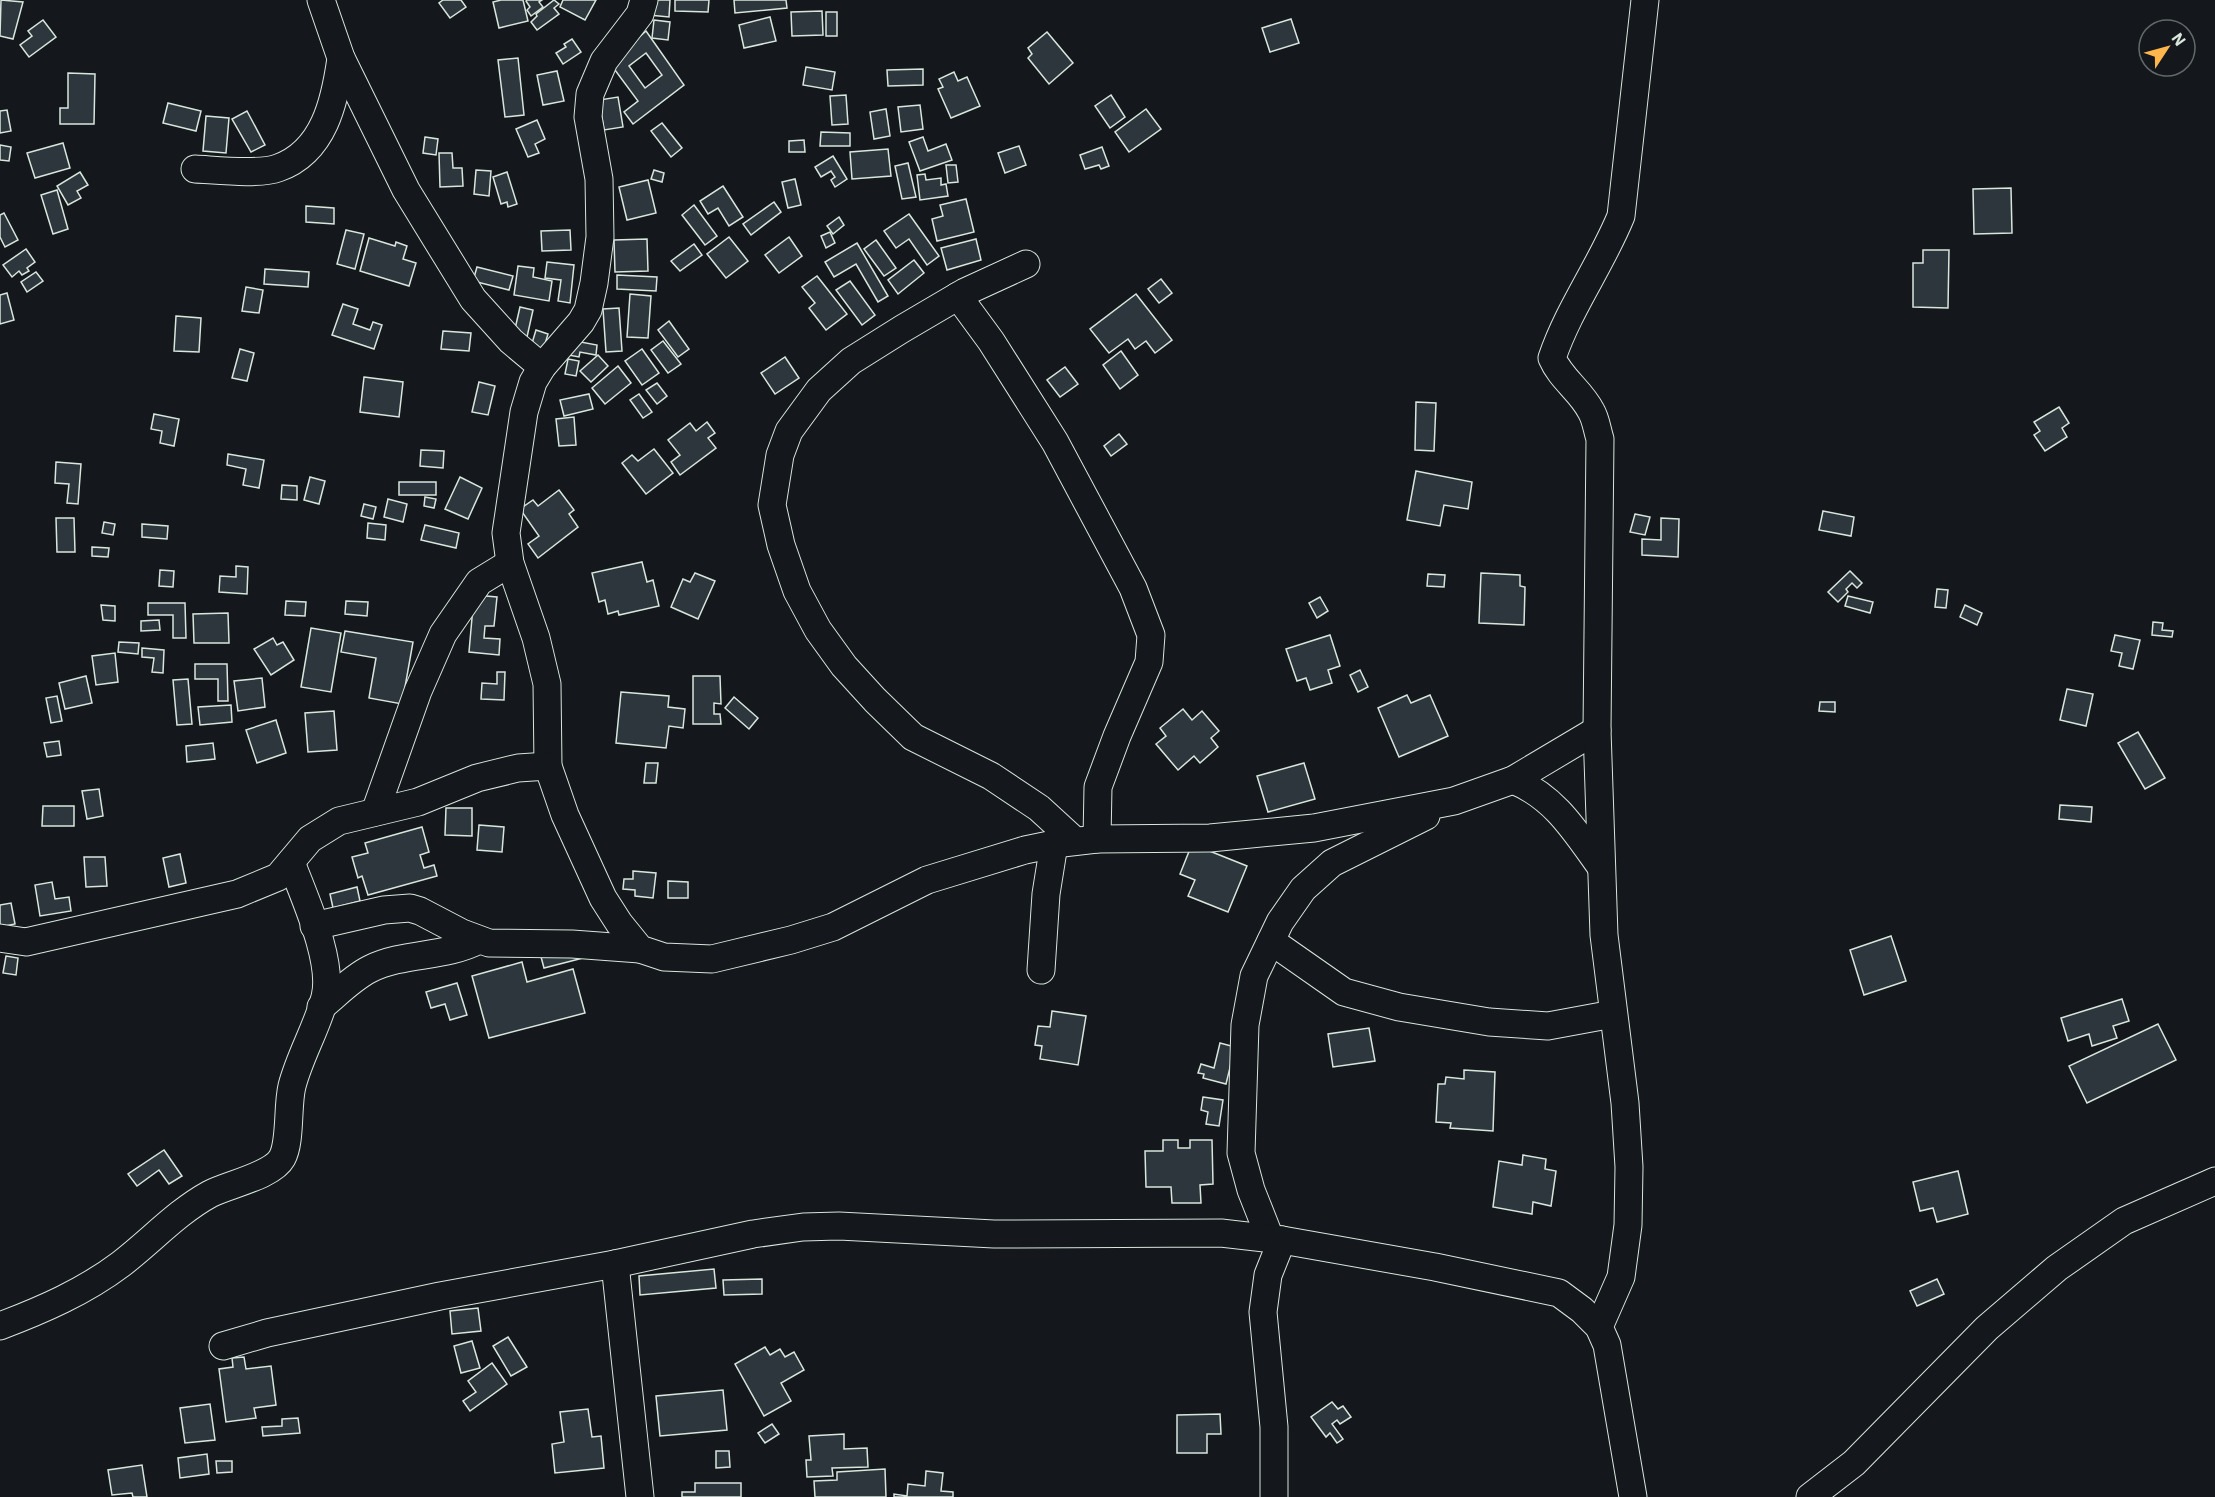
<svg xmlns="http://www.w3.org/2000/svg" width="2215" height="1497" font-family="'IBM Plex Sans',sans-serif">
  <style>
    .building { fill: #2c363c; stroke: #d8e6dc; stroke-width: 1.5; fill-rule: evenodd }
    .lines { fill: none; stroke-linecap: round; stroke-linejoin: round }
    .minor-casing { stroke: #d8e6dc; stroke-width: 29 }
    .minor { stroke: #14181c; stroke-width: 27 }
  </style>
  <rect width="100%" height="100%" fill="#14181c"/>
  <g class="building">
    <path d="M1 0 23 2 13 39 0 36Z"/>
    <path d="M443 0H461L466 7 450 18 439 3Z"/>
    <path d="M501 0H523L528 21 499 28 493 2Z"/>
    <path d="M527 0H542L539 2 543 7 531 16 527 10 530 7 526 1Z"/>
    <path d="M554 0 559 4 554 8 559 14 537 30 531 22 537 16 536 14Z"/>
    <path d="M563 0H596L585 20 560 7Z"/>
    <path d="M650 0H670L669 17 649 15Z"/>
    <path d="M675 0H709L708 12 675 11Z"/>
    <path d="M734 0H786L787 8 735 13Z"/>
    <path d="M822 11 823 35 792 36 791 12Z"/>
    <rect x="826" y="12" width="11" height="24"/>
    <path d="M770 17 776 41 744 48 739 25Z"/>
    <path d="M1291 19 1299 43 1270 52 1262 28Z"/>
    <path d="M43 20 56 37 29 57 20 45 32 36 28 31Z"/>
    <path d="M654 20 670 22 668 40 652 38Z"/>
    <path d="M646 31 684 85 633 124 624 112 638 101 612 66 619 55ZM646 53 662 75 645 88 629 66Z"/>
    <path d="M1047 32 1073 63 1049 84 1028 58 1032 54 1028 48Z"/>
    <path d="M572 39 581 52 563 64 556 53 566 47 564 44Z"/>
    <path d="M518 58 524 115 505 117 498 60Z"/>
    <path d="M806 67 835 72 832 90 803 85Z"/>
    <path d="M923 69V85L888 86 887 70Z"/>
    <path d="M557 71 564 101 543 105 537 75Z"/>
    <path d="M954 72 958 81 967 77 980 106 951 118 938 89 943 87 939 79Z"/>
    <path d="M68 73 95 74 94 124H60V108H68Z"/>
    <path d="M846 95 848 124 832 125 830 96Z"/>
    <path d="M1111 95 1125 117 1110 128 1095 106Z"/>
    <path d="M618 97 623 127 604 130 599 100Z"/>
    <path d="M168 103 201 111 196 131 163 123Z"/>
    <path d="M920 105 923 129 901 132 898 107Z"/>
    <path d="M886 109 890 136 874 139 870 112Z"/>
    <path d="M1146 109 1161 129 1129 152 1115 132Z"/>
    <path d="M7 110 11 131 0 133V111Z"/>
    <path d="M247 111 265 145 251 152 232 119Z"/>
    <path d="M206 116 229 118 226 153 203 151Z"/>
    <path d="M537 120 545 139 535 144 539 153 528 157 516 129Z"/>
    <path d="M662 123 682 148 671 157 651 131Z"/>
    <path d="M821 132 850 133V146H820Z"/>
    <path d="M425 137 438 139 436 155 423 153Z"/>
    <path d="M923 137 928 151 946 144 952 160 920 171 909 142Z"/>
    <path d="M804 140 805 152H789V141Z"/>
    <path d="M63 143 70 168 35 178 27 153Z"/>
    <path d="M0 145 11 147 9 161 0 160Z"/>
    <path d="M1019 146 1026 165 1005 173 998 153Z"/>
    <path d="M1102 147 1109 166 1101 169 1099 165 1085 169 1080 155Z"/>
    <path d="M888 149 891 176 852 179 850 152Z"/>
    <path d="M439 153H452L453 168H462L463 186 440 187Z"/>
    <path d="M833 156 847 179 835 187 831 180 835 177 831 171 821 177 815 167Z"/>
    <path d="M908 163 916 197 902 199 895 166Z"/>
    <path d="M946 165H956L958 182 948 183Z"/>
    <path d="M476 170 491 171 489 196 474 194Z"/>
    <path d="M654 170 664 173 662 182 651 179Z"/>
    <path d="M80 172 88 185 77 191 81 198 68 205 57 186Z"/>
    <path d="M507 172 517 204 508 207 507 202 501 204 493 177Z"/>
    <path d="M925 174 926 180 941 178V185L946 184 948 196 920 200 917 175Z"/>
    <path d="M795 179 801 205 788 208 782 182Z"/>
    <path d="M648 180 656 213 627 220 619 187Z"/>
    <path d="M723 186 743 217 729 226 718 208 708 214 700 201Z"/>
    <path d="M2011 188 2012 233 1974 234 1973 189Z"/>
    <path d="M57 190 68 229 53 234 41 195Z"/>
    <path d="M966 199 974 232 937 241 932 219 943 216 940 205Z"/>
    <path d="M774 202 781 212 751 235 743 224Z"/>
    <path d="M694 205 717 236 705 245 682 215Z"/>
    <path d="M306 206 334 208V224L306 222Z"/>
    <path d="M4 213 18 240 5 247 0 237V215Z"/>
    <path d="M909 214 939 256 927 265 909 239 896 248 884 231Z"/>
    <path d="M839 217 844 225 833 234 827 226Z"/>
    <path d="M346 230 364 234 355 269 337 264Z"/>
    <path d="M570 230 571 250 542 251 541 231Z"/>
    <path d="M830 232 835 243 826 248 821 236Z"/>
    <path d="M729 237 748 261 726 278 707 254Z"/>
    <path d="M789 237 802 256 779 273 765 255Z"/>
    <path d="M369 238 395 246 396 242 407 246 403 259 416 263 409 286 360 271Z"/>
    <path d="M647 239 648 271 615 272 614 240Z"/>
    <path d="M976 239 981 260 947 270 941 248Z"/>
    <path d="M876 240 896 268 884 276 864 249Z"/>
    <path d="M857 243 888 296 878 302 856 264 834 277 825 262Z"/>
    <path d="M694 244 702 255 680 271 671 261Z"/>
    <path d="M26 249 35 262 27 268 29 271 22 275 19 271 12 277 3 265Z"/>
    <path d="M1923 250H1949L1948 308 1913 307V263H1923Z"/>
    <path d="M914 260 924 273 898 294 888 280Z"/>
    <path d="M547 262 574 265 570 303 558 301 561 280 545 278Z"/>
    <path d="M518 266 534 268 533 277 552 281 549 301 514 295Z"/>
    <path d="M477 267 513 276 509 290 473 281Z"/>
    <path d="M265 269 309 272 308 287 264 284Z"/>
    <path d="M36 272 43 281 27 292 21 282Z"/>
    <path d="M617 275 657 277 656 291 617 289Z"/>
    <path d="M817 276 847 314 826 330 809 308 815 303 802 287Z"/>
    <path d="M1161 279 1172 293 1159 303 1148 289Z"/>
    <path d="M850 281 875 315 862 325 836 290Z"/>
    <path d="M246 287 263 290 259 313 242 311Z"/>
    <path d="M7 293 14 320 0 324V295Z"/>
    <path d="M630 294 651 296 648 338 627 337Z"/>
    <path d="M1136 294 1172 340 1155 353 1146 341 1135 349 1128 339 1109 353 1090 329Z"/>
    <path d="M343 304 358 309 353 324 370 330 373 322 382 325 374 349 332 335Z"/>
    <path d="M520 307 533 310 525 346 512 342Z"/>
    <path d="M619 308 622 351 606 352 603 309Z"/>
    <path d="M176 316 201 318 199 352 174 351Z"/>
    <path d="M669 321 689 349 678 357 658 330Z"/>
    <path d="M536 330 548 334 538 367 526 363Z"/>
    <path d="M443 331 471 333 469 351 441 349Z"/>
    <path d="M570 340 597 345 596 355 580 352 579 357 568 355Z"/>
    <path d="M663 341 681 364 668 373 651 350Z"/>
    <path d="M240 349 254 353 247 381 232 378Z"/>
    <path d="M642 349 659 373 642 385 625 361Z"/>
    <path d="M1121 351 1138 375 1120 389 1103 365Z"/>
    <path d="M598 355 608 366 591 382 580 371Z"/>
    <path d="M785 357 799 378 775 394 761 373Z"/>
    <path d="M568 359 579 361 576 376 565 374Z"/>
    <path d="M618 366 631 383 605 404 592 388Z"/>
    <path d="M1065 367 1078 384 1060 397 1047 380Z"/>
    <path d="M364 377 403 382 399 417 360 412Z"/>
    <path d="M479 382 495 386 488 415 472 412Z"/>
    <path d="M657 383 667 396 657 404 646 390Z"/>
    <path d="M589 394 593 409 564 416 560 400Z"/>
    <path d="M639 394 652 412 643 418 630 400Z"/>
    <path d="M1416 402 1436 403 1434 451 1415 450Z"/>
    <path d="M2059 407 2069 423 2062 428 2067 437 2045 451 2034 435 2040 431 2034 422Z"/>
    <path d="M154 414 179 419 174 446 160 443 162 431 151 429Z"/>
    <path d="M574 417 576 445 559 446 556 419Z"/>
    <path d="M707 422 715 433 708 438 716 448 680 475 671 462 680 455 668 440 690 423 696 431Z"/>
    <path d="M1119 434 1127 444 1111 456 1104 446Z"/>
    <path d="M654 449 673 473 646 494 622 463 632 455 638 461Z"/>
    <path d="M421 450 444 451 443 468 420 466Z"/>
    <path d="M228 454 264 460 259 488 243 485 246 469 227 465Z"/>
    <path d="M56 462 81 464 78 504 67 503 69 484 55 483Z"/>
    <path d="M1416 471 1472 482 1468 509 1444 505 1440 526 1407 520Z"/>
    <path d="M310 477 325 481 319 504 304 500Z"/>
    <path d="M460 477 482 488 468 519 445 509Z"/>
    <rect x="399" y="482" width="37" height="13"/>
    <path d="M282 485 297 486V500L281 499Z"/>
    <path d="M559 490 574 510 569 514 578 527 538 558 528 544 539 536 520 509 533 500 538 506Z"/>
    <path d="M425 497 436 499 434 508 424 506Z"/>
    <path d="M388 499 407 504 403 522 384 517Z"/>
    <path d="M364 504 376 507 373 519 361 516Z"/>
    <path d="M1823 511 1854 517 1851 536 1819 530Z"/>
    <path d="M1635 514 1650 517 1645 535 1630 532Z"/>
    <path d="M56 518H74L75 552H57Z"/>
    <path d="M1661 518 1679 519 1678 557 1642 555V539L1661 540Z"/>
    <path d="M104 522 115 524 113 535 102 533Z"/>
    <path d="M368 523 386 525 385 540 367 538Z"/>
    <path d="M142 524 168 526 167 539 142 537Z"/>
    <path d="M425 525 459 533 456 548 421 540Z"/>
    <path d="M92 547 109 548 108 557 92 556Z"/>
    <path d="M642 562 647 582 653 580 659 606 619 615 618 611 608 614 605 600 599 602 592 573Z"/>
    <path d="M236 566 248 567 247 594 219 592 220 576 236 577Z"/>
    <path d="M160 570 174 571 173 587 159 586Z"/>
    <path d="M1850 571 1862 583 1857 588 1852 583 1846 589 1848 592 1838 602 1828 592Z"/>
    <path d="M695 573 715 581 698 619 671 607 683 579 690 582Z"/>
    <path d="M1481 573 1520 575V586L1525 587 1524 625 1479 623Z"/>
    <path d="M1428 574 1445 575 1444 587 1427 586Z"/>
    <path d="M1937 589 1948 590 1946 608 1935 607Z"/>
    <path d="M474 595 497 597 494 626H485L484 638 500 639 499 655 469 652Z"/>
    <path d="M1848 596 1873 602 1870 613 1845 606Z"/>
    <path d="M1320 597 1328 611 1317 618 1309 603Z"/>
    <path d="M286 601 306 602 305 616 285 615Z"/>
    <path d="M346 601 368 602 367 616 345 614Z"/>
    <path d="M148 603H185L186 638H173V615H148Z"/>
    <path d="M101 605 115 606V621L103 620Z"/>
    <path d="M1965 605 1982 613 1977 625 1960 617Z"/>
    <path d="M228 613 229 643H194L193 614Z"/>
    <path d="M159 620 160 630 141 631V621Z"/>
    <path d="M2153 622 2163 623 2162 630 2173 631 2172 637 2152 635Z"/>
    <path d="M311 628 341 633 331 692 301 687Z"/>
    <path d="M345 631 413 642 402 704 369 698 376 658 341 652Z"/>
    <path d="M1330 635 1340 666 1328 670 1332 683 1310 690 1306 678 1297 681 1286 649Z"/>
    <path d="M2115 635 2140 640 2133 669 2119 666 2122 653 2111 651Z"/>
    <path d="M273 638 277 645 283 642 294 660 271 675 254 649Z"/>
    <path d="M119 642 139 643 138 654 118 652Z"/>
    <path d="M142 648 164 650 163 673 152 672 154 658 142 657Z"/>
    <path d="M115 653 118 682 96 685 92 656Z"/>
    <path d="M195 664H227L228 701H218V679H195Z"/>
    <path d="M1360 670 1368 687 1358 692 1350 675Z"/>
    <path d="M497 672H505L504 700 481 699 482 683 497 684Z"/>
    <path d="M86 676 92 703 65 709 59 683Z"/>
    <path d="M693 676H720L721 704 714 703V714H720L721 724H693Z"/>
    <path d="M262 678 265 707 238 711 234 681Z"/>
    <path d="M188 679 192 724 177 725 173 680Z"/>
    <path d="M2067 689 2093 694 2086 726 2060 720Z"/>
    <path d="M621 692 669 696 668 707 685 709 683 728 669 726 666 748 616 743Z"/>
    <path d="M1407 695 1411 703 1430 695 1448 736 1399 757 1378 708Z"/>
    <path d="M57 696 62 721 51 723 46 698Z"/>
    <path d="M734 697 758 718 749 729 725 708Z"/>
    <path d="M1820 702H1835V712L1819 711Z"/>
    <path d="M231 705 232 722 200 725 198 707Z"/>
    <path d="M1183 709 1192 720 1202 711 1219 731 1211 738 1218 747 1200 763 1194 756 1178 770 1156 744 1166 736 1160 728Z"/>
    <path d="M334 711 337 750 308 752 305 713Z"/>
    <path d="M276 720 286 753 257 763 246 730Z"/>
    <path d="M2138 732 2165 778 2145 789 2118 743Z"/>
    <path d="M59 741 61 755 47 757 44 743Z"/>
    <path d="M213 743 215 759 187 762 186 746Z"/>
    <path d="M646 763H658L656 783H644Z"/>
    <path d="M1304 763 1315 799 1268 812 1257 776Z"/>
    <path d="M99 789 103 816 87 819 82 791Z"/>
    <path d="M2060 805 2092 807 2091 822 2059 819Z"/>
    <path d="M43 806H74V826H42Z"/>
    <path d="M446 808H472V836L445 835Z"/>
    <path d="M479 825 504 827 502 852 477 850Z"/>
    <path d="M422 827 429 852 420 855 424 868 434 865 437 876 368 895 362 876 358 878 352 857 368 853 365 843Z"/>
    <path d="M1192 844 1247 866 1228 912 1188 896 1195 880 1180 874Z"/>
    <path d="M180 854 186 883 169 887 163 858Z"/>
    <path d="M84 857H105L107 886 86 887Z"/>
    <path d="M633 871 656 873 653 898 635 896V890L623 889 624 879H633Z"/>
    <path d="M668 881 688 882V898H668Z"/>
    <path d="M52 882 55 899 69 897 71 911 40 916 35 885Z"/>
    <path d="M357 887 360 901 333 908 330 894Z"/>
    <path d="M11 903 15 924 0 927V905Z"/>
    <path d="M1891 936 1906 981 1864 995 1850 950Z"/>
    <path d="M540 953 583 958 544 968Z"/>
    <path d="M6 956 18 958 16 975 3 973Z"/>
    <path d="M522 962 527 982 573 969 585 1013 489 1038 472 976Z"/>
    <path d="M457 983 467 1015 450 1020 445 1004 431 1008 426 992Z"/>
    <path d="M2122 999 2129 1021 2113 1026 2117 1038 2092 1046 2089 1034 2068 1041 2061 1018Z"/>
    <path d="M1052 1011 1086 1016 1078 1065 1040 1059 1042 1046 1035 1045 1038 1026 1050 1027Z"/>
    <path d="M2158 1024 2176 1060 2087 1103 2069 1066Z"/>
    <path d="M1369 1028 1375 1061 1333 1067 1328 1034Z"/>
    <path d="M1220 1043 1235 1047 1226 1084 1203 1078 1204 1074 1198 1073 1201 1064 1214 1068Z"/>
    <path d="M1464 1070 1495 1072 1493 1131 1450 1128 1451 1123 1436 1122 1438 1084H1445L1446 1077 1464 1079Z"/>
    <path d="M1203 1097 1223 1100 1219 1126 1206 1124 1208 1112 1201 1110Z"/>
    <path d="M1163 1140H1178V1148H1190V1140H1212L1213 1184 1200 1185 1201 1203H1172L1171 1187H1146L1145 1151H1163Z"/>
    <path d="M164 1150 182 1176 169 1184 159 1170 137 1186 128 1174Z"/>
    <path d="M1523 1155 1546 1159 1545 1169 1556 1171 1551 1206 1533 1202 1532 1214 1493 1207 1499 1161 1522 1165Z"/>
    <path d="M1958 1171 1968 1214 1937 1222 1933 1208 1920 1211 1913 1182Z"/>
    <path d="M714 1269 716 1288 640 1295 639 1276Z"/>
    <path d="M762 1279V1294L724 1295 723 1280Z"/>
    <path d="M1937 1279 1944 1294 1917 1306 1910 1291Z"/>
    <path d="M478 1308 481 1331 452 1334 450 1311Z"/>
    <path d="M508 1337 527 1367 511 1376 493 1346Z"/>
    <path d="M472 1341 480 1368 461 1373 454 1346Z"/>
    <path d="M765 1347 770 1355 780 1349 785 1357 794 1352 804 1370 781 1383 791 1401 764 1416 735 1364Z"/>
    <path d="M244 1357 246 1369 271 1366 276 1405 254 1408 256 1418 226 1422 219 1369 233 1367 232 1358Z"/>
    <path d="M492 1363 507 1384 470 1411 463 1401 476 1392 468 1381Z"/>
    <path d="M723 1390 727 1430 660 1436 656 1396Z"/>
    <path d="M1332 1402 1338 1409 1343 1406 1351 1417 1340 1424 1337 1420 1332 1424 1343 1439 1337 1443 1330 1433 1326 1437 1311 1417Z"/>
    <path d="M210 1404 215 1440 185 1443 180 1408Z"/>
    <path d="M588 1409 592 1437 601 1436 604 1468 555 1473 552 1444 564 1442 560 1412Z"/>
    <path d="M1220 1414 1221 1434H1207V1453H1177V1415Z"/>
    <path d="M298 1418 300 1433 263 1436 262 1427 282 1426V1419Z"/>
    <path d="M772 1424 779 1434 765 1443 758 1433Z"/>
    <path d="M844 1434V1449L867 1448 868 1467 832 1468 833 1476 807 1477 806 1460H811L809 1436Z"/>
    <path d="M716 1451H729L730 1467 716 1468Z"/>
    <path d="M207 1454 209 1474 180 1478 178 1458Z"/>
    <path d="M216 1461H232V1472L217 1473Z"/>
    <path d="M142 1465 147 1497H133L132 1493 112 1495 108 1470Z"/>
    <path d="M885 1469 886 1497H815L814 1481 837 1480V1472Z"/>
    <path d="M926 1471 943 1473 941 1491 953 1492V1497H894V1494L907 1496 908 1484 925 1486Z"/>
    <path d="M695 1483H741V1497H682V1492H695Z"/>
  </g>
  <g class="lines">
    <defs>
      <g id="minor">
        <path d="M321 0 341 58 406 190 473 299 511 341 542 367"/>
        <path d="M644 0 640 14 604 61 590 94 588 117 599 179 600 237 594 283 588 310 581 322 542 367 533 382 524 412 506 533 510 563 536 638 547 684 548 766 565 815 603 898 619 923 640 949 664 957 712 959 791 940 833 927 927 880 1025 850 1054 844 1097 839 1210 838 1314 828 1454 801 1513 780 1597 730"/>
        <path d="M195 169C216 170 259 175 278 168 324 152 335 101 341 58"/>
        <path d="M1026 264 965 292 902 329 851 361 819 390 789 431 780 455 772 505 781 545 797 591 818 630 844 666 875 700 913 737 991 776 1039 808 1075 841"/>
        <path d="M958 296 991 341 1055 442 1133 588 1151 635 1149 662 1117 736 1098 787 1097 839"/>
        <path d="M1513 780C1555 797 1575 831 1601 867"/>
        <path d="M375 812 418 691 443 634 479 582 510 563"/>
        <path d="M314 926 384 910 410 908 420 911 462 933 489 943 572 944 640 949"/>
        <path d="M0 938 26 942 237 894 278 877 310 839 339 821 418 802 477 778 518 768 548 766"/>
        <path d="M1271 941 1344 992 1399 1007 1489 1022 1548 1026 1613 1014"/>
        <path d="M1041 970 1046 894 1054 844"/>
        <path d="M321 1007C337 994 352 978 370 969 404 952 445 958 479 940"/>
        <path d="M1270 1238 1251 1190 1241 1153 1245 1025 1254 976 1280 922 1303 889 1332 863 1426 816"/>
        <path d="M615 1264 640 1497"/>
        <path d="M0 1326C42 1310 84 1292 121 1264 151 1241 177 1212 210 1194 229 1184 272 1176 282 1158 291 1142 287 1106 292 1086 300 1055 317 1028 325 997 334 961 304 897 291 862"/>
        <path d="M1599 1327 1621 1277 1628 1225 1629 1167 1625 1103 1604 935 1597 730 1600 439C1597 430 1596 419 1591 411 1581 391 1561 379 1552 358 1569 308 1601 265 1621 216L1645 0"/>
        <path d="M223 1346 267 1333 440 1296 615 1264 753 1234 803 1227 839 1226 994 1234 1221 1233 1282 1240 1435 1267 1559 1293 1582 1310 1599 1327 1607 1345 1633 1497"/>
        <path d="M1274 1497V1427L1263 1312 1268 1275 1282 1240"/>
        <path d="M1810 1497 1854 1463 1987 1328 2057 1268 2124 1221 2215 1181"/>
      </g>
    </defs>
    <use href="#minor" class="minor-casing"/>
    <use href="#minor" class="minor"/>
  </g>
  <g transform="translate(2167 48) rotate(54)"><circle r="28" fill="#14181c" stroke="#626a69" stroke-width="1.5"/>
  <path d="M0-4.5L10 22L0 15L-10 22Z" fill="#ffb74d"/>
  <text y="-9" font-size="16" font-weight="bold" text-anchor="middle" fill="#d8e6dc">N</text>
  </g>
</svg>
